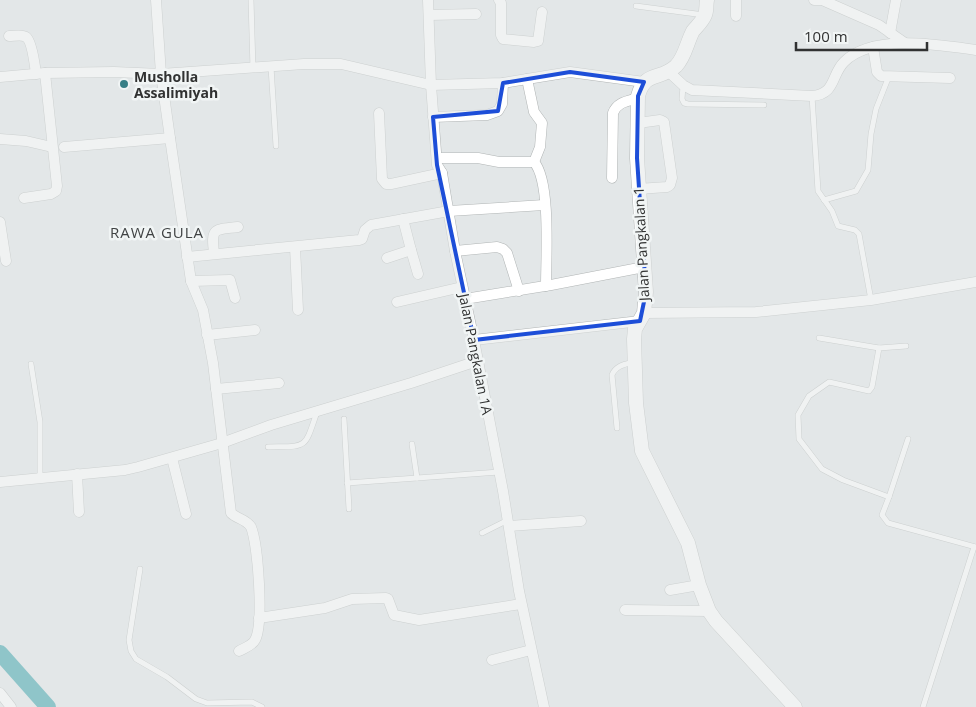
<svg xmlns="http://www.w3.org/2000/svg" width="976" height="707" font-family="'Open Sans',sans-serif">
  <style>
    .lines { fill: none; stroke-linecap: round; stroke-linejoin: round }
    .river { stroke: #299ba5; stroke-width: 16 }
    .lane-casing { stroke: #b1b5b5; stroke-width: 6 }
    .street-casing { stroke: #b1b5b5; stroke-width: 11 }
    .secondary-casing { stroke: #b1b5b5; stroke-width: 15 }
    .lane { stroke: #fff; stroke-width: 5 }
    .street { stroke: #fff; stroke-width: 10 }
    .secondary { stroke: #fff; stroke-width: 14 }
    .marked { fill: none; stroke: #1d4ed8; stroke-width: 4; stroke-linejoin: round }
    .poi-dot { fill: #377f86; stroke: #f1f5f5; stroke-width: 2 }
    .labels { text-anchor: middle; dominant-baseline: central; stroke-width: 5; stroke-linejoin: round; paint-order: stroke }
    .poi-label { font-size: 14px; font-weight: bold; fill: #313232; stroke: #f1f5f5; text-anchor: start }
    .street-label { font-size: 14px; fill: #313232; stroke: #f1f5f5 }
    .neighbourhood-label { font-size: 15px; letter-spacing: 1px; fill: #404344; stroke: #f1f5f5 }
  </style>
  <rect width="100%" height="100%" fill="#e3e7e8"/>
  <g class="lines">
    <path class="river" d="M0 653 48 707"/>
    <defs>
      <g id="lane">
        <path d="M251 0 253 69"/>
        <path d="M636 6 704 15"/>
        <path d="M271 67 276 146"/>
        <path d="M683 86 682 99 684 103 688 104 764 105"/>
        <path d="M812 96 818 191 832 211 838 226 855 230 859 234 871 300"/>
        <path d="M824 200 856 191 868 170 871 134 876 109 889 76"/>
        <path d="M819 338 879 348"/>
        <path d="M906 346 879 348 872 387 869 391 829 382 809 396 798 415 799 439 822 469 843 480 889 497 882 515 888 523 976 547"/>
        <path d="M31 364 40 422V478"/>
        <path d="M344 419 349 509"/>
        <path d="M617 428 612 375C616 365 626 364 634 362"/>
        <path d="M268 447C308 446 304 450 317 412"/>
        <path d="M417 478 499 472"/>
        <path d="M347 483 417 478 412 444"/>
        <path d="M889 497 908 439"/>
        <path d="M482 533 508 520"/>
        <path d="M140 569 129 640 131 651 136 659 167 677 196 699 207 703 252 702 262 707"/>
        <path d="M923 707 974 547"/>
      </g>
      <g id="street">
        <path d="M156 0 161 74 170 138 191 281 203 310 213 363 231 513C237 519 246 519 251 527 258 544 264 624 255 640 252 646 244 648 239 651"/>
        <path d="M428 0 431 85 437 165 442 173 455 251 474 340 503 491 519 591 544 707"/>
        <path d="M499 0 501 3V35L503 39 534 42 538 41 542 12"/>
        <path d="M736 0V16"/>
        <path d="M814 0H822L879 25 905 43"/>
        <path d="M429 15 476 14"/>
        <path d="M890 33 896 0"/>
        <path d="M9 36C14 36 22 34 26 37 32 41 35 66 36 74"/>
        <path d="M873 47 877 72 881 76 950 78"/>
        <path d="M669 72 683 85 692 90 812 96C836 94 831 75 844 62 873 33 940 45 976 50"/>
        <path d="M0 77 45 73 114 72 161 74 304 64H341L431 85 503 83 570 72 644 82"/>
        <path d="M379 113 382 179 386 184H391L442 173"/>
        <path d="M433 117 487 115 498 111 502 104 503 83"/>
        <path d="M638 123 660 120 664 122 672 178 670 185 667 187 638 189"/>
        <path d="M0 139 26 141 52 147"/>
        <path d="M64 147 170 138"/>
        <path d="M437 158H478L499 162H534L540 147 542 123 534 112 527 79"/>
        <path d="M534 162C551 181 546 258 546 286"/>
        <path d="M612 178 613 113C617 102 628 101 638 98"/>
        <path d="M24 198 51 194 56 191 57 186 45 73"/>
        <path d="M0 222 6 261"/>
        <path d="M295 247 298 310"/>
        <path d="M411 250 418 274"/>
        <path d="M455 251 497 247 503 249 507 253 519 291"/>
        <path d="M214 253C211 227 214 230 238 227"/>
        <path d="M187 257 359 240 362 239 365 230 371 225 449 211 544 205"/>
        <path d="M387 258 411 250 403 219"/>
        <path d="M191 281 230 280 235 298"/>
        <path d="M465 299 551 285 644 267"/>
        <path d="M397 302 462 287"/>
        <path d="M644 313 756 312 871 300 976 282"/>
        <path d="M207 335 255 330"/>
        <path d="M474 340 640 321"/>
        <path d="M216 389 279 383"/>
        <path d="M172 458 186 514"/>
        <path d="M77 474 79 512"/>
        <path d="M0 482 125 470 138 467 222 443 271 425 411 383 477 361"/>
        <path d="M509 526 581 521"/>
        <path d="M670 590 699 585"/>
        <path d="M625 610 709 611"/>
        <path d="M259 618 325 608 352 599 386 598 388 599 394 615 419 620 521 604"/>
        <path d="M492 660 531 650"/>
        <path d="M0 693 11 707"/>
      </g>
      <path id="secondary" d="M707 0C706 5 707 10 705 15 702 22 697 26 693 31 687 42 685 57 676 66 660 81 645 70 638 96L637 158 646 292 644 313 635 329 634 339 636 403 642 451 688 543 699 585 709 611 716 621 795 707"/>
    </defs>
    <use href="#lane" class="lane-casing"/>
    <use href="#street" class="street-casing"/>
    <use href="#secondary" class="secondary-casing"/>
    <use href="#lane" class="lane"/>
    <use href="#street" class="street"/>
    <use href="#secondary" class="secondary"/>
  </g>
  <path d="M0 0H976V707H0ZM570 72 644 82 638 96 637 158 646 292 640 321 474 340 437 165 433 117 498 111 503 83Z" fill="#e3e7e8" fill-opacity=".55" fill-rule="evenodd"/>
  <path class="marked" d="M570 72 644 82 638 96 637 158 646 292 640 321 474 340 437 165 433 117 498 111 503 83Z"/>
  <circle class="poi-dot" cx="124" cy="84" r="5"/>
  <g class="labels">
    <g class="poi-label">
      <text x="134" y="76">Musholla<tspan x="134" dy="16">Assalimiyah</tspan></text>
    </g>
    <g class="street-label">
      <text transform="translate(641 244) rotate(-93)">Jalan Pangkalan 1</text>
      <text transform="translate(476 354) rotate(79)">Jalan Pangkalan 1A</text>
    </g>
    <g class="neighbourhood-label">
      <text x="157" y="232">RAWA GULA</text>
    </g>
  </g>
  <path d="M796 42v8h131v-8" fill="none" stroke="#313232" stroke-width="2.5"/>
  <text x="804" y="42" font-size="15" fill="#313232" stroke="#f1f5f5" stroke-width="4" paint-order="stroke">100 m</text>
</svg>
